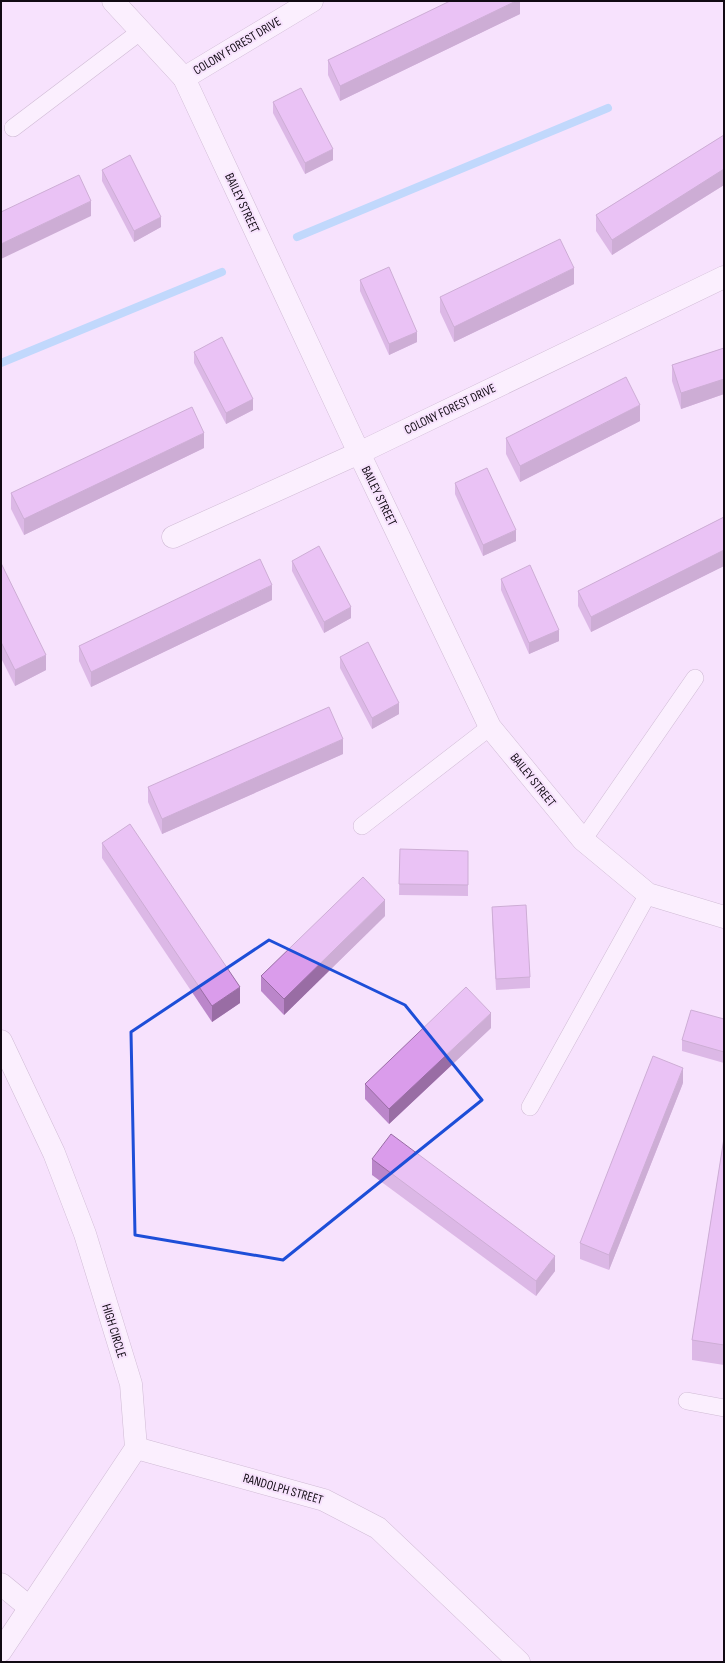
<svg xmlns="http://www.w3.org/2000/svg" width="725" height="1663" font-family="'Sofia Sans Condensed',sans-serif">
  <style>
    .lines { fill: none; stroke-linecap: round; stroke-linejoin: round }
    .stream { stroke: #7eccfb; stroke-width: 8 }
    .service-casing { stroke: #a08da5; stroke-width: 18 }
    .minor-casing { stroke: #a08da5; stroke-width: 23 }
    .service { stroke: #fff; stroke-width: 17 }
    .minor { stroke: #fff; stroke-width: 22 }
    .wall { fill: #bb86ca }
    .shaded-wall { fill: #996da4 }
    .building { fill: #da9ceb; stroke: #996da4 }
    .marked { fill: none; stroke: #1d4ed8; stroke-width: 3; stroke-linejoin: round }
    .labels { text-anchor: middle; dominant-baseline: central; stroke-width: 4; stroke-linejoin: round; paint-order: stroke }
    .street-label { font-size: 13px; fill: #110a13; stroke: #f7e2fd }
  </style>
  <rect width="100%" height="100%" fill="#f7e2fd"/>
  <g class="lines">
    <g class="stream">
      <path d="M297 237 608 108"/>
      <path d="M1 363 222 272"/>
    </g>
    <defs>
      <g id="service">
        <path d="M13 128 141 31"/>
        <path d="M362 826 490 727"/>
        <path d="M583 840 695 678"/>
        <path d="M530 1107 648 894"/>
        <path d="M687 1401 724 1408"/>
      </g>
      <g id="minor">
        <path d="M113 1 184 78 359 453 490 727 583 840 648 894 724 917"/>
        <path d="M184 78 312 1"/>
        <path d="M173 537 359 453 724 277"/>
        <path d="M1 1041 54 1153 85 1234 131 1384 136 1448 1 1651"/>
        <path d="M136 1448 324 1500 378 1528 519 1662"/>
        <path d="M1 1584 29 1607"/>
      </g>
    </defs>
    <use href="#service" class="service-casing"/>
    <use href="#minor" class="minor-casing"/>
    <use href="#service" class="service"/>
    <use href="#minor" class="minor"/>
  </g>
  <g class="wall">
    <path d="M520 1V14L340 101 328 75V60Z"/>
    <path d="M273 102 333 160 305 174 273 113Z"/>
    <path d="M724 135V185L612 255 596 231V215Z"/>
    <path d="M102 170 161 227 134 242 102 181Z"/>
    <path d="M360 280 417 342 389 355 360 291Z"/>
    <path d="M574 284 454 342 440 312V297Z"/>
    <path d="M724 348V394L681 409 672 381V365Z"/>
    <path d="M194 352 253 410 226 424 194 363Z"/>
    <path d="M640 421 520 482 506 454V438Z"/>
    <path d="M204 448 24 535 11 509V493Z"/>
    <path d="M455 483 516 541 483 556 455 494Z"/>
    <path d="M724 517V566L591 632 578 606V591Z"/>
    <path d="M292 561 351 618 324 633 292 571Z"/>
    <path d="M1 563 46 670 15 686 1 658Z"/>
    <path d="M501 579 559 641 529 654 501 590Z"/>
    <path d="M272 600 91 687 79 661V646Z"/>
    <path d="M340 657 399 714 372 729 340 668Z"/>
    <path d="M343 754 162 834 148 802V787Z"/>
    <path d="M102 843 240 1003 212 1022 102 858Z"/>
    <path d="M400 849 468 862V896L399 895Z"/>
    <path d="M492 907 530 977V988L496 990 492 918Z"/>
    <path d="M385 916 284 1015 261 991V976Z"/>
    <path d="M724 1019V1063L682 1051V1040Z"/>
    <path d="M491 1028 389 1124 365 1099V1084Z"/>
    <path d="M683 1083 609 1270 580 1259V1243Z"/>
    <path d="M724 1138V1365L692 1360V1340Z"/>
    <path d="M372 1159 555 1271 536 1296 372 1175Z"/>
  </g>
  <g class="shaded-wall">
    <path d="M516 1H520V14L340 101V86Z"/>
    <path d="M333 149V160L305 174V163Z"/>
    <path d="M724 169V185L612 255V240Z"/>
    <path d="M91 201V216L1 259V244Z"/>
    <path d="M161 217V227L134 242V231Z"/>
    <path d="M574 268V284L454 342V327Z"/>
    <path d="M417 332V342L389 355V344Z"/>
    <path d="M724 379V394L681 409V393Z"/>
    <path d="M253 399V410L226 424V413Z"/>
    <path d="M640 405V421L520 482V466Z"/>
    <path d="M204 433V448L24 535V519Z"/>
    <path d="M516 530V541L483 556V545Z"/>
    <path d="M724 550V566L591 632V617Z"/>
    <path d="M272 585V600L91 687V672Z"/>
    <path d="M351 607V618L324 633V622Z"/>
    <path d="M559 630V641L529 654V643Z"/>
    <path d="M46 655V670L15 686V670Z"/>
    <path d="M399 703V714L372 729V718Z"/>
    <path d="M343 739V754L162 834V819Z"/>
    <path d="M385 900V916L284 1015V999Z"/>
    <path d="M240 987V1003L212 1022V1006Z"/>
    <path d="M491 1013V1028L389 1124V1109Z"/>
    <path d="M683 1068V1083L609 1270V1255Z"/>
    <path d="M555 1256V1271L536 1296V1281Z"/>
  </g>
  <g class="building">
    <path d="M450 1H516L340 86 328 60Z"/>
    <path d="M301 88 333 149 305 163 273 102Z"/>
    <path d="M724 135V169L612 240 596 215Z"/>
    <path d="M130 155 161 217 134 231 102 170Z"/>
    <path d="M79 175 91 201 1 244V212Z"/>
    <path d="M560 239 574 268 454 327 440 297Z"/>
    <path d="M389 267 417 332 389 344 360 280Z"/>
    <path d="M222 337 253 399 226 413 194 352Z"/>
    <path d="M724 348V379L681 393 672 365Z"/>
    <path d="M626 377 640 405 520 466 506 438Z"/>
    <path d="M192 407 204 433 24 519 11 493Z"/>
    <path d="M487 468 516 530 483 545 455 483Z"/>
    <path d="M724 517V550L591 617 578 591Z"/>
    <path d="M319 546 351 607 324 622 292 561Z"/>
    <path d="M260 559 272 585 91 672 79 646Z"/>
    <path d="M1 563 46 655 15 670 1 642Z"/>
    <path d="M530 565 559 630 529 643 501 579Z"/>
    <path d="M368 642 399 703 372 718 340 657Z"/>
    <path d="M329 707 343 739 162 819 148 787Z"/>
    <path d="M130 824 240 987 212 1006 102 843Z"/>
    <path d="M400 849 468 851V885L399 884Z"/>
    <path d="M363 877 385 900 284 999 261 976Z"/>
    <path d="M526 905 530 977 496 979 492 907Z"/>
    <path d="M466 987 491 1013 389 1109 365 1084Z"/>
    <path d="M691 1010 724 1019V1052L682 1040Z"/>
    <path d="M653 1056 683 1068 609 1255 580 1243Z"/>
    <path d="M391 1134 555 1256 536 1281 372 1159Z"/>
    <path d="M724 1138V1345L692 1340Z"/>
  </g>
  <path d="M0 0H725V1663H0ZM269 940 405 1005 482 1100 283 1260 135 1235 131 1032Z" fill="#f7e2fd" fill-opacity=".55" fill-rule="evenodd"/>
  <path class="marked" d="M269 940 405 1005 482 1100 283 1260 135 1235 131 1032Z"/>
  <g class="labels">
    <g class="street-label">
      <text transform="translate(237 46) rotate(-31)">COLONY FOREST DRIVE</text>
      <text transform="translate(242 203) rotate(65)">BAILEY STREET</text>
      <text transform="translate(450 409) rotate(-26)">COLONY FOREST DRIVE</text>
      <text transform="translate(379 496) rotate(64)">BAILEY STREET</text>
      <text transform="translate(533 780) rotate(51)">BAILEY STREET</text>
      <text transform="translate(114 1331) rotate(73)">HIGH CIRCLE</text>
      <text transform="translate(283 1489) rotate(16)">RANDOLPH STREET</text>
    </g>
  </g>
  <rect width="725" height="1663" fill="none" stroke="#110a13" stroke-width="4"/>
</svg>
